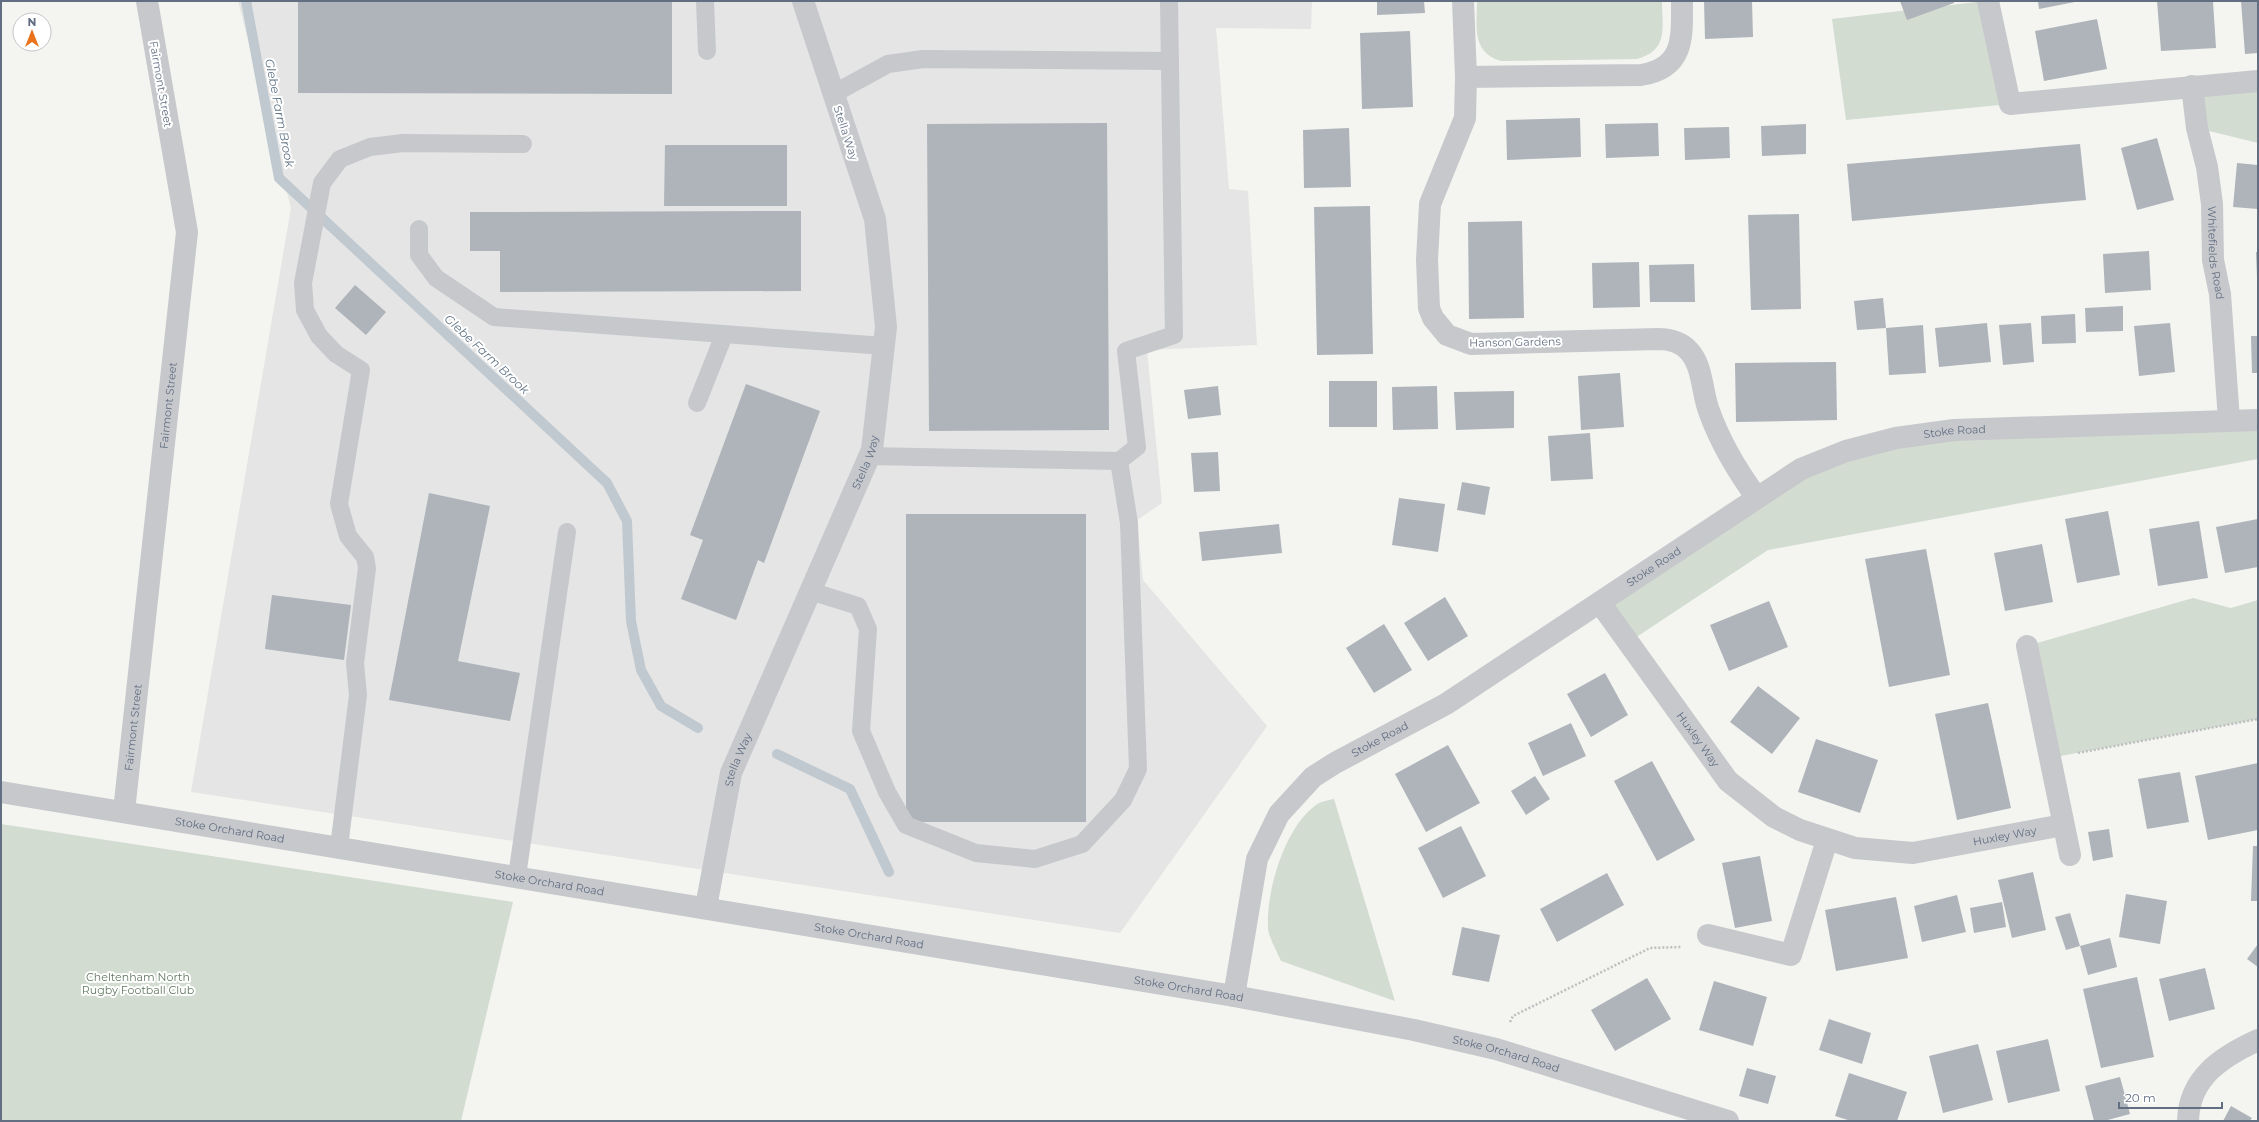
<svg xmlns="http://www.w3.org/2000/svg" width="2259" height="1122" font-family="Montserrat,sans-serif">
  <style>
    .built { fill: #e4e5e4 }
    .green { fill: #d3dcd1 }
    .lines { fill: none; stroke-linecap: round; stroke-linejoin: round }
    .stream { stroke: #c1c9d0; stroke-width: 10 }
    .building { fill: #aeb4ba }
    .path { stroke: #bdbec0; stroke-width: 2.5; stroke-dasharray: 2 2; stroke-linecap: butt }
    .service { stroke: #c6c8cc; stroke-width: 18 }
    .minor { stroke: #c6c8cc; stroke-width: 22 }
    .tertiary { stroke: #c6c8cc; stroke-width: 22 }
    .labels { text-anchor: middle; dominant-baseline: central; stroke-width: 4; stroke-linejoin: round; paint-order: stroke }
    .street-label { font-size: 11px; fill: #626e82; stroke: #fff }
    .park-label { font-size: 11px; fill: #617961; stroke: #fff }
    .water-label { font-size: 12px; font-style: italic; fill: #637687; stroke: #fff }
  </style>
  <rect width="100%" height="100%" fill="#f4f5f0"/>
  <path class="built" d="M238 1H1312L1311 29 1216 28 1229 189 1248 191 1257 345 1147 350 1162 503 1137 520 1143 580 1267 726 1120 933 191 792 291 208Z"/>
  <g class="green">
    <path d="M1477 1H1662C1662 28 1669 50 1637 59L1501 61C1471 52 1477 26 1477 1Z"/>
    <path d="M1985 1 2010 104 1846 120 1832 19Z"/>
    <path d="M2258 81V143L2197 128 2192 86Z"/>
    <path d="M2258 420V459L1768 550 1629 642 1600 603 1757 498 1896 438Z"/>
    <path d="M2193 598 2231 608 2258 600V719L2050 758 2027 646Z"/>
    <path d="M1334 799 1395 1001 1281 961C1277 951 1268 937 1268 927 1266 890 1286 823 1319 803 1323 801 1329 800 1334 799Z"/>
    <path d="M1 824 513 902 461 1121H1Z"/>
  </g>
  <g class="lines">
    <g class="stream">
      <path d="M246 1 279 178 607 483 627 521 631 621 641 670 661 706 698 728"/>
      <path d="M777 754 850 789 889 872"/>
    </g>
  </g>
  <g class="building">
    <path d="M298 1H672V94L298 93Z"/>
    <path d="M1377 1H1424L1425 13 1377 15Z"/>
    <path d="M1704 1H1752L1753 37 1705 39Z"/>
    <path d="M1900 1H1954V3L1907 20Z"/>
    <path d="M2038 1H2075V2L2039 9Z"/>
    <path d="M2157 1H2213L2216 48 2161 51Z"/>
    <path d="M2241 1H2258V53L2245 54Z"/>
    <path d="M2097 19 2107 69 2044 81 2035 31Z"/>
    <path d="M1410 31 1413 107 1362 109 1360 33Z"/>
    <path d="M1580 118 1581 157 1507 160 1506 120Z"/>
    <path d="M1107 123 1109 430 929 431 927 124Z"/>
    <path d="M1658 123 1659 156 1606 158 1605 124Z"/>
    <path d="M1806 124V154L1762 156 1761 126Z"/>
    <path d="M1729 127 1730 158 1685 160 1684 128Z"/>
    <path d="M1349 128 1351 187 1304 188 1303 130Z"/>
    <path d="M2157 138 2174 200 2137 210 2121 148Z"/>
    <path d="M2080 144 2086 200 1852 221 1847 164Z"/>
    <path d="M665 145H787V206H664Z"/>
    <path d="M2237 163 2258 165V209L2233 207Z"/>
    <path d="M1370 206 1373 354 1317 355 1314 207Z"/>
    <path d="M801 211V291L500 292V251H470V212Z"/>
    <path d="M1799 214 1801 309 1751 310 1748 215Z"/>
    <path d="M1522 221 1524 318 1469 319 1468 222Z"/>
    <path d="M2149 251 2151 290 2105 293 2103 254Z"/>
    <path d="M2256 252H2258V277H2257Z"/>
    <path d="M1639 262 1640 307 1593 308 1592 263Z"/>
    <path d="M1694 264 1695 302H1650L1649 265Z"/>
    <path d="M355 285 386 312 366 335 335 308Z"/>
    <path d="M1883 298 1886 328 1857 330 1854 301Z"/>
    <path d="M2123 306V331L2086 332 2085 308Z"/>
    <path d="M2075 314 2076 343 2042 344 2041 316Z"/>
    <path d="M1987 323 1991 362 1939 367 1935 328Z"/>
    <path d="M2031 323 2034 362 2003 365 1999 325Z"/>
    <path d="M2170 323 2175 372 2139 376 2134 326Z"/>
    <path d="M1923 325 1926 373 1889 375 1886 328Z"/>
    <path d="M2251 336H2258V373H2252Z"/>
    <path d="M1836 362 1837 420 1736 422 1735 363Z"/>
    <path d="M1620 373 1624 427 1581 430 1578 376Z"/>
    <rect x="1329" y="381" width="48" height="46"/>
    <path d="M746 384 820 411 764 563 758 560 736 620 681 599 703 540 690 535Z"/>
    <path d="M1218 386 1221 415 1188 419 1184 390Z"/>
    <path d="M1437 386 1438 429 1393 430 1392 387Z"/>
    <path d="M1514 391V428L1456 430 1454 392Z"/>
    <path d="M1590 433 1593 479 1551 481 1548 436Z"/>
    <path d="M1218 452 1220 491 1194 492 1191 453Z"/>
    <path d="M1462 482 1490 487 1485 515 1457 510Z"/>
    <path d="M429 493 490 506 458 661 520 673 510 721 389 700Z"/>
    <path d="M1399 498 1445 504 1438 552 1392 545Z"/>
    <path d="M2108 511 2120 575 2077 583 2065 519Z"/>
    <rect x="906" y="514" width="180" height="308"/>
    <path d="M2258 519V567L2225 573 2216 527Z"/>
    <path d="M2199 521 2208 578 2158 586 2149 529Z"/>
    <path d="M1279 524 1282 553 1202 561 1199 532Z"/>
    <path d="M2042 544 2053 602 2005 611 1994 553Z"/>
    <path d="M1926 549 1950 675 1889 687 1865 559Z"/>
    <path d="M272 595 351 605 344 660 265 649Z"/>
    <path d="M1445 597 1468 636 1428 661 1404 623Z"/>
    <path d="M1769 601 1788 647 1729 671 1710 625Z"/>
    <path d="M1384 624 1412 670 1374 693 1346 648Z"/>
    <path d="M1605 673 1628 715 1591 737 1567 694Z"/>
    <path d="M1758 686 1800 718 1772 754 1730 722Z"/>
    <path d="M1988 703 2011 808 1957 820 1935 714Z"/>
    <path d="M1571 723 1586 756 1543 776 1528 743Z"/>
    <path d="M1816 739 1878 760 1860 813 1798 792Z"/>
    <path d="M1448 745 1480 803 1426 832 1395 774Z"/>
    <path d="M1652 761 1695 840 1657 861 1614 781Z"/>
    <path d="M2258 763V830L2208 840 2195 776Z"/>
    <path d="M2180 772 2189 822 2147 829 2138 779Z"/>
    <path d="M1535 776 1550 799 1526 815 1511 791Z"/>
    <path d="M1461 826 1486 876 1443 898 1418 848Z"/>
    <path d="M2109 829 2113 857 2093 861 2088 832Z"/>
    <path d="M2253 846H2258V901H2251Z"/>
    <path d="M1760 856 1772 921 1735 928 1722 863Z"/>
    <path d="M2033 872 2046 930 2012 938 1998 880Z"/>
    <path d="M1607 873 1624 905 1557 942 1540 909Z"/>
    <path d="M2126 894 2167 901 2160 944 2119 937Z"/>
    <path d="M1957 895 1966 932 1922 942 1914 906Z"/>
    <path d="M1896 897 1908 958 1836 971 1825 910Z"/>
    <path d="M2002 902 2006 927 1974 933 1970 908Z"/>
    <path d="M2070 913 2080 946 2066 950 2055 917Z"/>
    <path d="M1462 927 1500 935 1489 982 1452 975Z"/>
    <path d="M2110 938 2117 967 2088 975 2080 946Z"/>
    <path d="M2258 944V967L2247 959Z"/>
    <path d="M2205 968 2215 1009 2169 1021 2159 979Z"/>
    <path d="M2137 977 2154 1057 2101 1068 2083 989Z"/>
    <path d="M1647 978 1671 1019 1615 1051 1591 1010Z"/>
    <path d="M1714 981 1767 997 1753 1046 1699 1030Z"/>
    <path d="M1829 1019 1871 1033 1862 1064 1819 1050Z"/>
    <path d="M2048 1039 2060 1091 2008 1103 1996 1051Z"/>
    <path d="M1978 1044 1993 1100 1943 1113 1929 1056Z"/>
    <path d="M1747 1068 1776 1076 1768 1104 1739 1096Z"/>
    <path d="M1849 1073 1907 1092 1897 1121H1851L1835 1116Z"/>
    <path d="M2120 1077 2130 1114 2104 1121H2094L2085 1086Z"/>
    <path d="M2231 1106 2252 1118 2250 1121H2223Z"/>
  </g>
  <g class="lines">
    <g class="path">
      <path d="M2078 753 2258 719"/>
      <path d="M1510 1022 1513 1016 1650 948 1682 947"/>
    </g>
    <g class="service">
      <path d="M705 1 707 51"/>
      <path d="M833 94 888 64 923 59 1170 61"/>
      <path d="M419 229V255L436 278 494 317 884 346"/>
      <path d="M697 403 724 335"/>
      <path d="M869 456 1119 461 1137 447 1126 351 1174 335 1169 1"/>
      <path d="M810 591 858 606 868 629 861 731 887 792 906 825 976 853 1035 859 1082 844 1123 800 1138 769 1129 523 1119 461"/>
      <path d="M339 847 358 695 355 663 367 568 365 557 348 536 339 504 361 370 336 354 319 336 305 310 303 283 322 183 340 159 370 147 403 143 523 144"/>
      <path d="M517 876 567 532"/>
    </g>
    <g class="minor">
      <path d="M1463 1 1466 77 1465 118 1430 204 1427 260 1429 308 1433 318 1447 335 1471 344 1658 339C1670 339 1681 342 1689 351 1703 366 1702 393 1709 411 1720 442 1738 472 1757 498"/>
      <path d="M1988 1 2010 104 2258 81"/>
      <path d="M1466 77 1641 75C1685 68 1682 37 1682 1"/>
      <path id="s1" d="M2192 86 2197 128 2207 167 2212 204 2213 260 2220 294 2229 420"/>
      <path id="s2" d="M1600 603 1728 781 1774 817 1800 830 1855 848 1913 853 2063 825"/>
      <path d="M2027 646 2070 855"/>
      <path id="s3" d="M124 811 187 232 147 1"/>
      <path id="s4" d="M706 907 731 773 872 450 886 327 875 219 803 1"/>
      <path d="M1708 935 1791 955 1827 840"/>
      <path id="s5" d="M1234 996 1257 859 1279 814 1313 777 1335 763 1446 704 1801 469 1846 451 1896 438 1954 430 2258 420"/>
      <path d="M2188 1121C2189 1077 2223 1056 2258 1040"/>
    </g>
    <path class="tertiary" id="s6" d="M1 792 1234 996 1414 1030 1496 1049 1728 1121"/>
  </g>
  <g class="labels">
    <g class="street-label">
      <text transform="translate(161 84) rotate(80)">Fairmont Street</text>
      <text transform="translate(846 133) rotate(72)">Stella Way</text>
      <text stroke="none"><textPath href="#s1" startOffset="169">Whitefields Road</textPath></text>
      <text transform="translate(1515 342) rotate(-1)">Hanson Gardens</text>
      <text stroke="none"><textPath href="#s3" startOffset="408">Fairmont Street</textPath></text>
      <text stroke="none"><textPath href="#s5" startOffset="976">Stoke Road</textPath></text>
      <text stroke="none"><textPath href="#s4" startOffset="475">Stella Way</textPath></text>
      <text stroke="none"><textPath href="#s5" startOffset="640">Stoke Road</textPath></text>
      <text stroke="none"><textPath href="#s3" startOffset="84">Fairmont Street</textPath></text>
      <text stroke="none"><textPath href="#s5" startOffset="316">Stoke Road</textPath></text>
      <text stroke="none"><textPath href="#s2" startOffset="168">Huxley Way</textPath></text>
      <text stroke="none"><textPath href="#s4" startOffset="151">Stella Way</textPath></text>
      <text stroke="none"><textPath href="#s6" startOffset="232">Stoke Orchard Road</textPath></text>
      <text stroke="none"><textPath href="#s2" startOffset="516">Huxley Way</textPath></text>
      <text stroke="none"><textPath href="#s6" startOffset="556">Stoke Orchard Road</textPath></text>
      <text stroke="none"><textPath href="#s6" startOffset="880">Stoke Orchard Road</textPath></text>
      <text stroke="none"><textPath href="#s6" startOffset="1204">Stoke Orchard Road</textPath></text>
      <text stroke="none"><textPath href="#s6" startOffset="1528">Stoke Orchard Road</textPath></text>
    </g>
    <g class="park-label">
      <text x="138" y="977">Cheltenham North<tspan x="138" dy="13">Rugby Football Club</tspan></text>
    </g>
    <g class="water-label">
      <text transform="translate(280 113) rotate(79)">Glebe Farm Brook</text>
      <text transform="translate(487 354) rotate(43)">Glebe Farm Brook</text>
    </g>
  </g>
  <rect width="2259" height="1122" fill="none" stroke="#626e82" stroke-width="4"/>
  <g transform="translate(32 32)"><circle r="19" fill="#ffffff" stroke="#c0c5cd"/>
  <path d="M0-3L7 15L0 10L-7 15Z" fill="#ea721b"/>
  <text y="-6" font-size="11" font-weight="bold" text-anchor="middle" fill="#626e82">N</text>
  </g>
  <path d="M2119 1102v6h103v-6" fill="none" stroke="#626e82" stroke-width="2"/>
  <text x="2125" y="1102" font-size="12" fill="#626e82" stroke="#ffffff" stroke-width="3" paint-order="stroke">20 m</text>
</svg>
